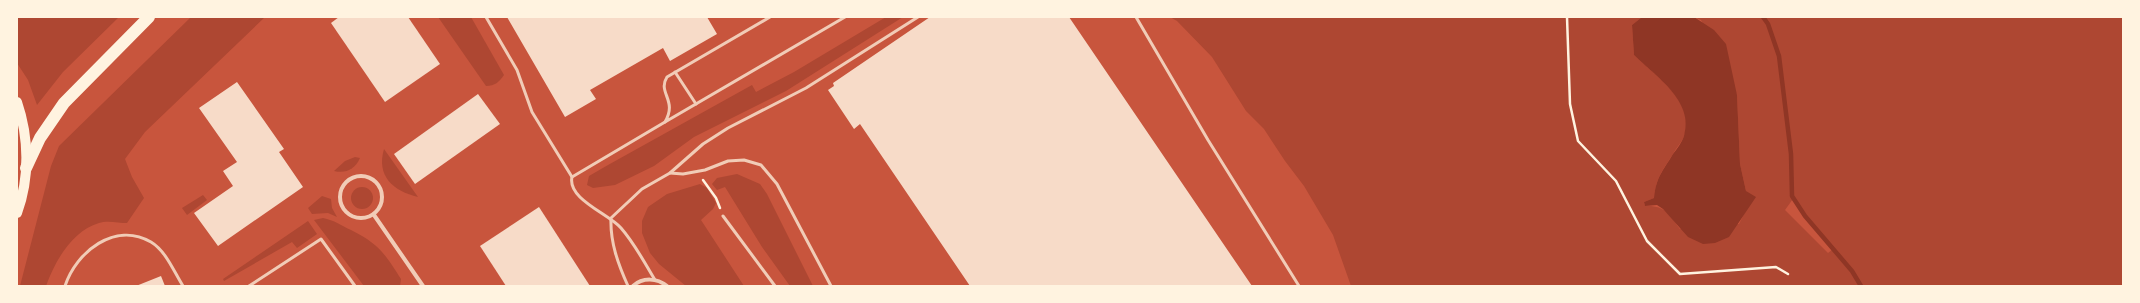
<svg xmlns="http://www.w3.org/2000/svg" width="2140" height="303" font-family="Lato,sans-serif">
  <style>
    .green { fill: #ae4732; fill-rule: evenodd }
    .water { fill: #8f3625 }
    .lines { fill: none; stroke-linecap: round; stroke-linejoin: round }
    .stream { stroke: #8f3625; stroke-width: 4.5 }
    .building { fill: #f7dbc8 }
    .path { stroke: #fff3e0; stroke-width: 2.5 }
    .service { stroke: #f1ccb7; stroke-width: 3 }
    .minor { stroke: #f1ccb7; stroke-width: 4 }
    .primary { stroke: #fff3e0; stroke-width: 10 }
    .motorway { stroke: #fff3e0; stroke-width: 12 }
  </style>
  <rect width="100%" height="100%" fill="#c8553d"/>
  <g class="green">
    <path d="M17 17H119L63 72 37 105 28 80 17 63Z"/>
    <path d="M191 17H265L145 132 125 159 132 177 144 198 127 223C119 223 107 220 99 223 72 231 55 261 46 286H20L51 166 59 146Z"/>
    <path d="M438 17H471L504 75C499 82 495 86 486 86Z"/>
    <path d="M886 17H903L786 91 694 137 654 166 615 185 593 188 587 185 589 176 608 165 752 85 756 92 794 72Z"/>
    <path d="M1170 17H1642L1632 25 1634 55C1655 76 1696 101 1684 136 1682 142 1676 148 1673 154 1662 171 1656 178 1654 198L1644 202 1645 206C1665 205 1669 214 1680 229L1739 224 1749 204 1740 164 1737 95 1701 20 1694 17H2123V286H1351L1333 235 1304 186 1285 161 1264 129 1246 111 1212 57 1177 21ZM1795 196 1794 200 1796 204 1833 249 1828 253 1785 210Z"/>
    <path d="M384 149 418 197C393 191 376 176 384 149Z"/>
    <path d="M355 157 360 158C355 169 346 174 334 171L345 161Z"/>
    <path d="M737 174 760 184 767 194 813 286H790L762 247 725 187 717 190 712 184 717 178Z"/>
    <path d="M700 184 707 188 716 203 713 209 701 220 744 286H686L659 264 650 253 642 233V221L648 207 667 194Z"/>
    <circle cx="362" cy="198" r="11"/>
    <path d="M203 195 207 200 187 215 182 208Z"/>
    <path d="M322 196 331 199 332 208 337 217 328 213 312 214 308 208Z"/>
    <path d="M323 218C334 220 342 226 351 230 379 244 385 254 401 279L400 286H364L314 220Z"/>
    <path d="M308 221 317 234 297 248 292 242 224 281 223 279Z"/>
  </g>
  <path class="water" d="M1642 17H1694L1714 30 1726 44 1737 95 1740 164 1746 191 1756 197 1729 237 1715 243 1703 244 1688 237 1663 209 1657 205 1645 206 1644 202 1654 198C1656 177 1663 171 1673 154 1677 149 1682 142 1684 136 1695 101 1655 76 1634 55L1632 25Z"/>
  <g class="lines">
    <path class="stream" d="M1763 17 1768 24 1779 56 1791 154 1792 196 1805 216 1852 271 1861 286"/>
  </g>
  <g class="building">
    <path d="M339 17H408L440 64 385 102 331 23Z"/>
    <path d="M507 17H707L717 34 670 61 663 48 590 90 596 99 565 117Z"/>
    <path d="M930 17H1069L1252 286H970L860 124 854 129 828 90 834 86 833 83Z"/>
    <path d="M237 82 284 149 279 152 303 187 218 246 194 213 233 186 223 171 237 162 199 108Z"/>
    <path d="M478 94 500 124 415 184 394 154Z"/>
    <path d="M539 207 590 286H506L480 246Z"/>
    <path d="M161 276 165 286H136Z"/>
  </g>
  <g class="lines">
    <g class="path">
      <path d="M1567 17 1570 104 1578 141 1616 181 1647 241 1680 274 1776 267 1788 274"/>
      <path d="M703 180 716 198 720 208"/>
    </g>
    <g class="service">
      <path d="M486 17 517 70 532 112 572 177C567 199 609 214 621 228 635 244 644 262 655 280"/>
      <path d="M770 17 667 77C657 93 678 100 665 122L845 17"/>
      <path d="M1136 17 1208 140 1299 286"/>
      <path d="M675 72 696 104"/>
      <path d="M670 173 683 174 705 170 728 161 744 160 761 165 777 184 831 286"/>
      <path d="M572 177 665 122"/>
      <path d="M723 216 775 286"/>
      <path d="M65 286C76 252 115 221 151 242 166 251 174 272 183 286"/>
      <path d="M249 286 321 239 355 286"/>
      <path d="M628 286C618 264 610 242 611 218L642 189 670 173 703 144 728 128 806 88 918 17"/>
    </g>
    <g class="minor">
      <circle cx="361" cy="197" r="21"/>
      <path d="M374 215 423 286"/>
      <path d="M633 286C643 277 657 278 667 286"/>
    </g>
    <path class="primary" d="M17 102C29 137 30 178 17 213"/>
    <path class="motorway" d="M26 168 40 138 64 103 149 17"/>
  </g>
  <rect width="2140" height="303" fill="none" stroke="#fff3e0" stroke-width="36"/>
</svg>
